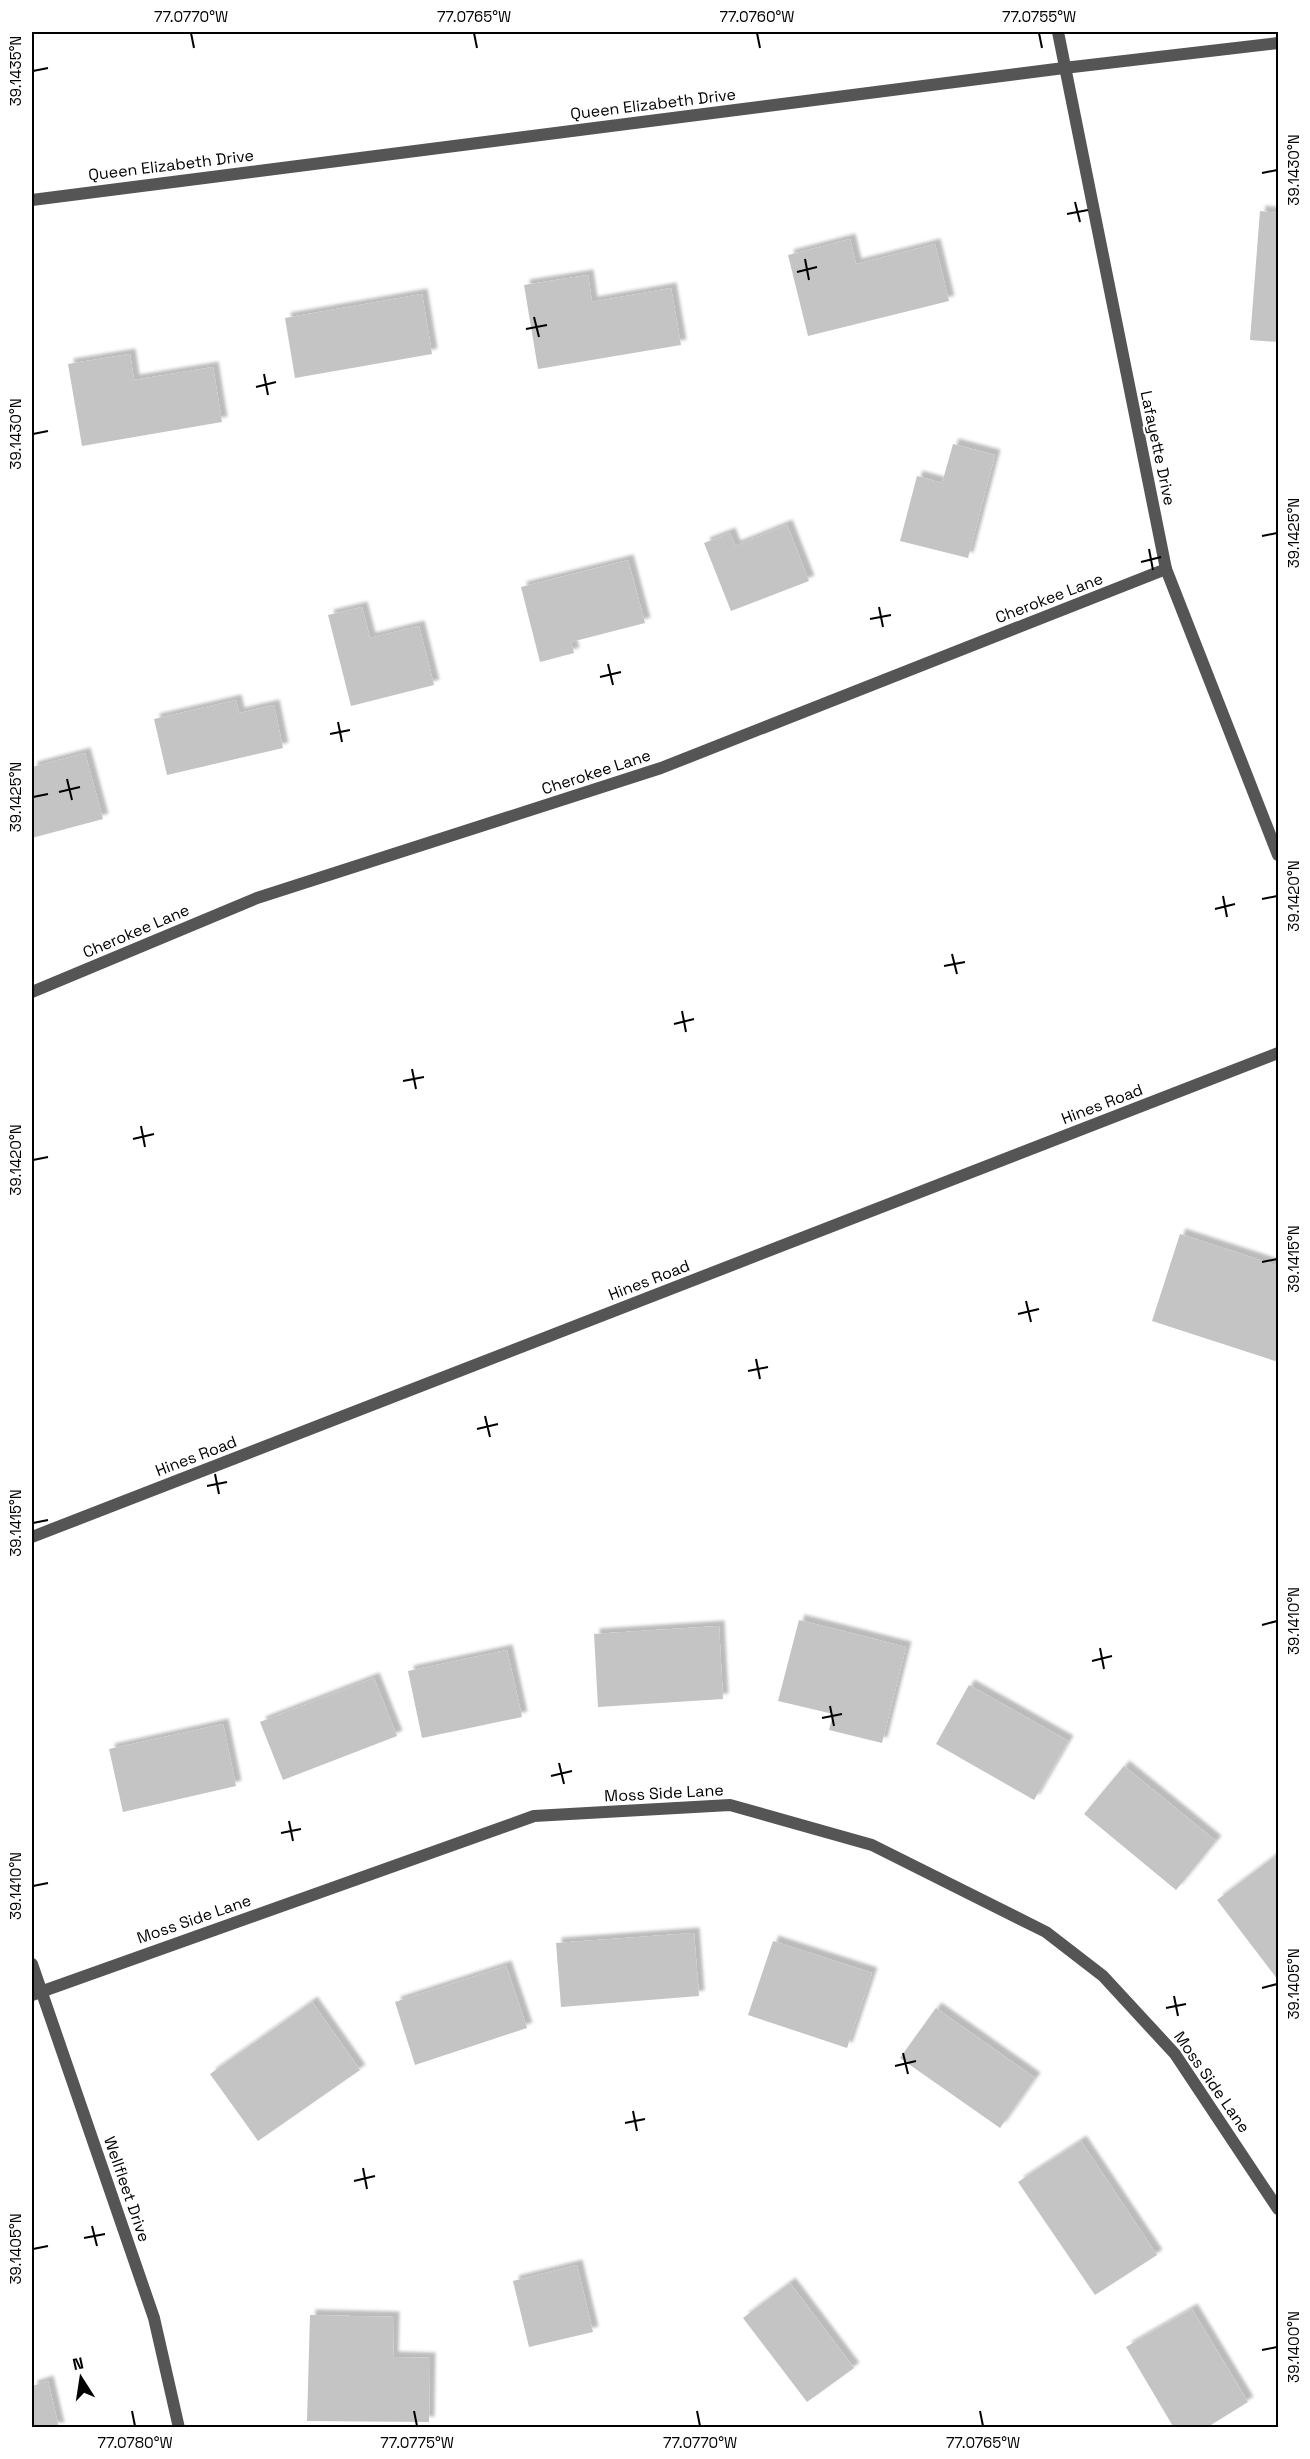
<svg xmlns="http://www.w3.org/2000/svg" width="1310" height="2459" font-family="'Space Grotesk',sans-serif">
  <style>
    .building { fill: #c4c4c4; filter: url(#shadow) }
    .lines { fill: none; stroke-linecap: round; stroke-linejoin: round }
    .minor { stroke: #555; stroke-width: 12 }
    .tertiary { stroke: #555; stroke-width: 12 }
    .ticks { fill: none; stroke: #000; stroke-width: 2 }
    .labels { text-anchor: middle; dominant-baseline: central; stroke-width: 4.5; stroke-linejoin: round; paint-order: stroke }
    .street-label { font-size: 16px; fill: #000; stroke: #fff }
    .neatline { fill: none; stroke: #000; stroke-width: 2 }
    .ticks-label { font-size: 15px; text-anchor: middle; fill: #000 }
  </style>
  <defs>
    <filter id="shadow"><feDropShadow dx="5.5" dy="-5.5" stdDeviation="1.5" flood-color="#0004"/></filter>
  </defs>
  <rect width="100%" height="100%" fill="#fff"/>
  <g class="building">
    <path d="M1260 211 1278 213V342L1250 340Z"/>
    <path d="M850 239 856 264 935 244 949 301 808 336 788 255Z"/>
    <path d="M588 275 592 302 671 288 681 345 538 369 524 285Z"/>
    <path d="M422 294 432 354 295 378 285 318Z"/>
    <path d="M130 354 134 380 213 367 222 422 82 446 68 364Z"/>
    <path d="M953 444 995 455 968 558 900 541 917 476 942 483Z"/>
    <path d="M787 525 809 581 731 611 704 543 730 533 735 546Z"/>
    <path d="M628 560 645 623 571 642 574 653 540 662 521 587Z"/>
    <path d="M362 607 370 638 419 626 434 685 351 706 328 615Z"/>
    <path d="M236 700 239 713 274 705 283 748 167 775 154 719Z"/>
    <path d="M85 753 103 819 32 838V767Z"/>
    <path d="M1180 1234 1278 1266V1362L1152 1321Z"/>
    <path d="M799 1620 906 1647 882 1743 829 1730 833 1714 778 1701Z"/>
    <path d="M719 1626 723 1699 598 1707 594 1634Z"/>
    <path d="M507 1650 522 1717 422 1738 408 1671Z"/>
    <path d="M374 1678 397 1736 283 1780 260 1722Z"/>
    <path d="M969 1685 1068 1741 1034 1800 936 1744Z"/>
    <path d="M223 1724 236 1786 123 1812 109 1749Z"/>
    <path d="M1124 1766 1216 1841 1176 1890 1084 1814Z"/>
    <path d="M1274 1857 1278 1863V1980L1217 1900Z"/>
    <path d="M694 1933 699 1996 561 2007 556 1943Z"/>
    <path d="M773 1941 872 1973 847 2048 748 2015Z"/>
    <path d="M506 1966 527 2028 415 2065 395 2002Z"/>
    <path d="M312 2002 360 2070 258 2141 210 2074Z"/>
    <path d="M936 2008 1035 2078 1000 2128 900 2058Z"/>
    <path d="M1081 2141 1157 2255 1095 2295 1018 2182Z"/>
    <path d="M577 2265 593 2332 529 2347 513 2281Z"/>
    <path d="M790 2283 854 2368 807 2402 743 2318Z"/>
    <path d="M1192 2309 1248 2402 1206 2428H1174L1126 2347Z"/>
    <path d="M310 2315 394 2317 393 2357 430 2358 429 2422 307 2421Z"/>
    <path d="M48 2381 59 2428H32V2386Z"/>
  </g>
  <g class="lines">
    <g class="minor">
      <path d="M1058 32 1166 569 1278 855"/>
      <path d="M32 200 1064 68 1278 43"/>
      <path d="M32 992 257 898 661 768 1166 569"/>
      <path d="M32 1995 534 1816 730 1805 872 1845 1046 1932 1103 1976 1175 2054 1278 2209"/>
    </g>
    <g class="tertiary">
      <path d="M32 1537 1278 1053"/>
      <path d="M32 1964 154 2318 179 2428"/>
    </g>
  </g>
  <path class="ticks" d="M191 33 194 48M474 33 477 48M757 33 760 48M1039 33 1042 48M33 71 48 68M1262 173 1277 170M1075 202 1080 222M1067 214 1088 210M805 259 809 280M797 272 817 267M534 317 539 337M526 329 547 325M264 374 268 395M256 387 276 382M33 434 48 431M1262 536 1277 533M1149 549 1153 570M1141 562 1161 557M879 607 883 627M870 619 891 615M608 664 613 685M600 677 621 672M338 722 342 742M330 734 350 730M67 779 72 800M59 792 80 787M33 797 48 794M1223 896 1227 917M1262 899 1277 896M1215 909 1235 904M952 954 957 974M944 966 965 962M682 1011 686 1032M674 1024 694 1019M412 1069 416 1089M403 1081 424 1077M141 1126 145 1147M133 1139 154 1134M33 1160 48 1157M1262 1262 1277 1259M1026 1301 1031 1322M1018 1314 1039 1309M756 1359 760 1379M748 1371 768 1367M485 1416 490 1437M477 1429 498 1424M215 1474 219 1494M207 1486 227 1482M33 1523 48 1520M1262 1625 1277 1621M1100 1648 1104 1669M1092 1661 1112 1656M830 1706 834 1726M822 1718 842 1714M559 1763 564 1784M551 1776 572 1771M289 1821 293 1841M281 1833 301 1829M33 1886 48 1883M1262 1988 1277 1984M1174 1996 1178 2016M1166 2008 1186 2004M903 2053 908 2074M895 2066 916 2061M633 2111 637 2131M625 2123 645 2119M363 2168 367 2189M354 2181 375 2176M92 2226 97 2246M84 2238 105 2234M33 2249 48 2246M1262 2350 1277 2347M132 2411 135 2426M414 2411 417 2426M697 2411 700 2426M980 2411 983 2426"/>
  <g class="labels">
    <g class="street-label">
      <text transform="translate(653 104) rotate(-7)">Queen Elizabeth Drive</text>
      <text transform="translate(171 165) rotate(-7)">Queen Elizabeth Drive</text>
      <text transform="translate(1158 448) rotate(78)">Lafayette Drive</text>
      <text transform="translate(1049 598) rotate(-21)">Cherokee Lane</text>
      <text transform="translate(596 772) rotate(-18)">Cherokee Lane</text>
      <text transform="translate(136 931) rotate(-23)">Cherokee Lane</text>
      <text transform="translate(1102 1104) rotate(-21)">Hines Road</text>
      <text transform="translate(649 1280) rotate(-21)">Hines Road</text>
      <text transform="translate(196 1456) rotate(-21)">Hines Road</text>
      <text transform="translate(664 1793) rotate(-3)">Moss Side Lane</text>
      <text transform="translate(194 1919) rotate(-19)">Moss Side Lane</text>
      <text transform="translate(1212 2082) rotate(55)">Moss Side Lane</text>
      <text transform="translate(127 2189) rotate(71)">Wellfleet Drive</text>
    </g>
  </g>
  <rect width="1310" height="2459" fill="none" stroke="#ffffff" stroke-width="66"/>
  <g transform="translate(81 2378) rotate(348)" stroke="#ffffff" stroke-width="4.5" paint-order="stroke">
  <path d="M0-4.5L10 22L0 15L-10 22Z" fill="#000000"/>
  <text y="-9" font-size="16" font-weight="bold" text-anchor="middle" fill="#000000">N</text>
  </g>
  <rect x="33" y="33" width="1244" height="2393" class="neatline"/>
  <g class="ticks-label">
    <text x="191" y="22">77.0770°W</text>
    <text x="474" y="22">77.0765°W</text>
    <text x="757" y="22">77.0760°W</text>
    <text x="1039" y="22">77.0755°W</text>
    <text transform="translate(16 71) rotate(-90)" y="5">39.1435°N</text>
    <text transform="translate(1294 170) rotate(-90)" y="5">39.1430°N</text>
    <text transform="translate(16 434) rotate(-90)" y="5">39.1430°N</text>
    <text transform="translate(1294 533) rotate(-90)" y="5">39.1425°N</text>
    <text transform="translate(16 797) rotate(-90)" y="5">39.1425°N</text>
    <text transform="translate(1294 896) rotate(-90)" y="5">39.1420°N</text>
    <text transform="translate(16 1160) rotate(-90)" y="5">39.1420°N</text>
    <text transform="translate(1294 1259) rotate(-90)" y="5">39.1415°N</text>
    <text transform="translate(16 1523) rotate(-90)" y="5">39.1415°N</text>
    <text transform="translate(1294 1621) rotate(-90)" y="5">39.1410°N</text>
    <text transform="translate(16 1886) rotate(-90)" y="5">39.1410°N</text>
    <text transform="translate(1294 1984) rotate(-90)" y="5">39.1405°N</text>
    <text transform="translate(16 2249) rotate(-90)" y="5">39.1405°N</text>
    <text transform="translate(1294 2347) rotate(-90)" y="5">39.1400°N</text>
    <text x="135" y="2448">77.0780°W</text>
    <text x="417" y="2448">77.0775°W</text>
    <text x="700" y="2448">77.0770°W</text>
    <text x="983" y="2448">77.0765°W</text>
  </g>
</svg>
